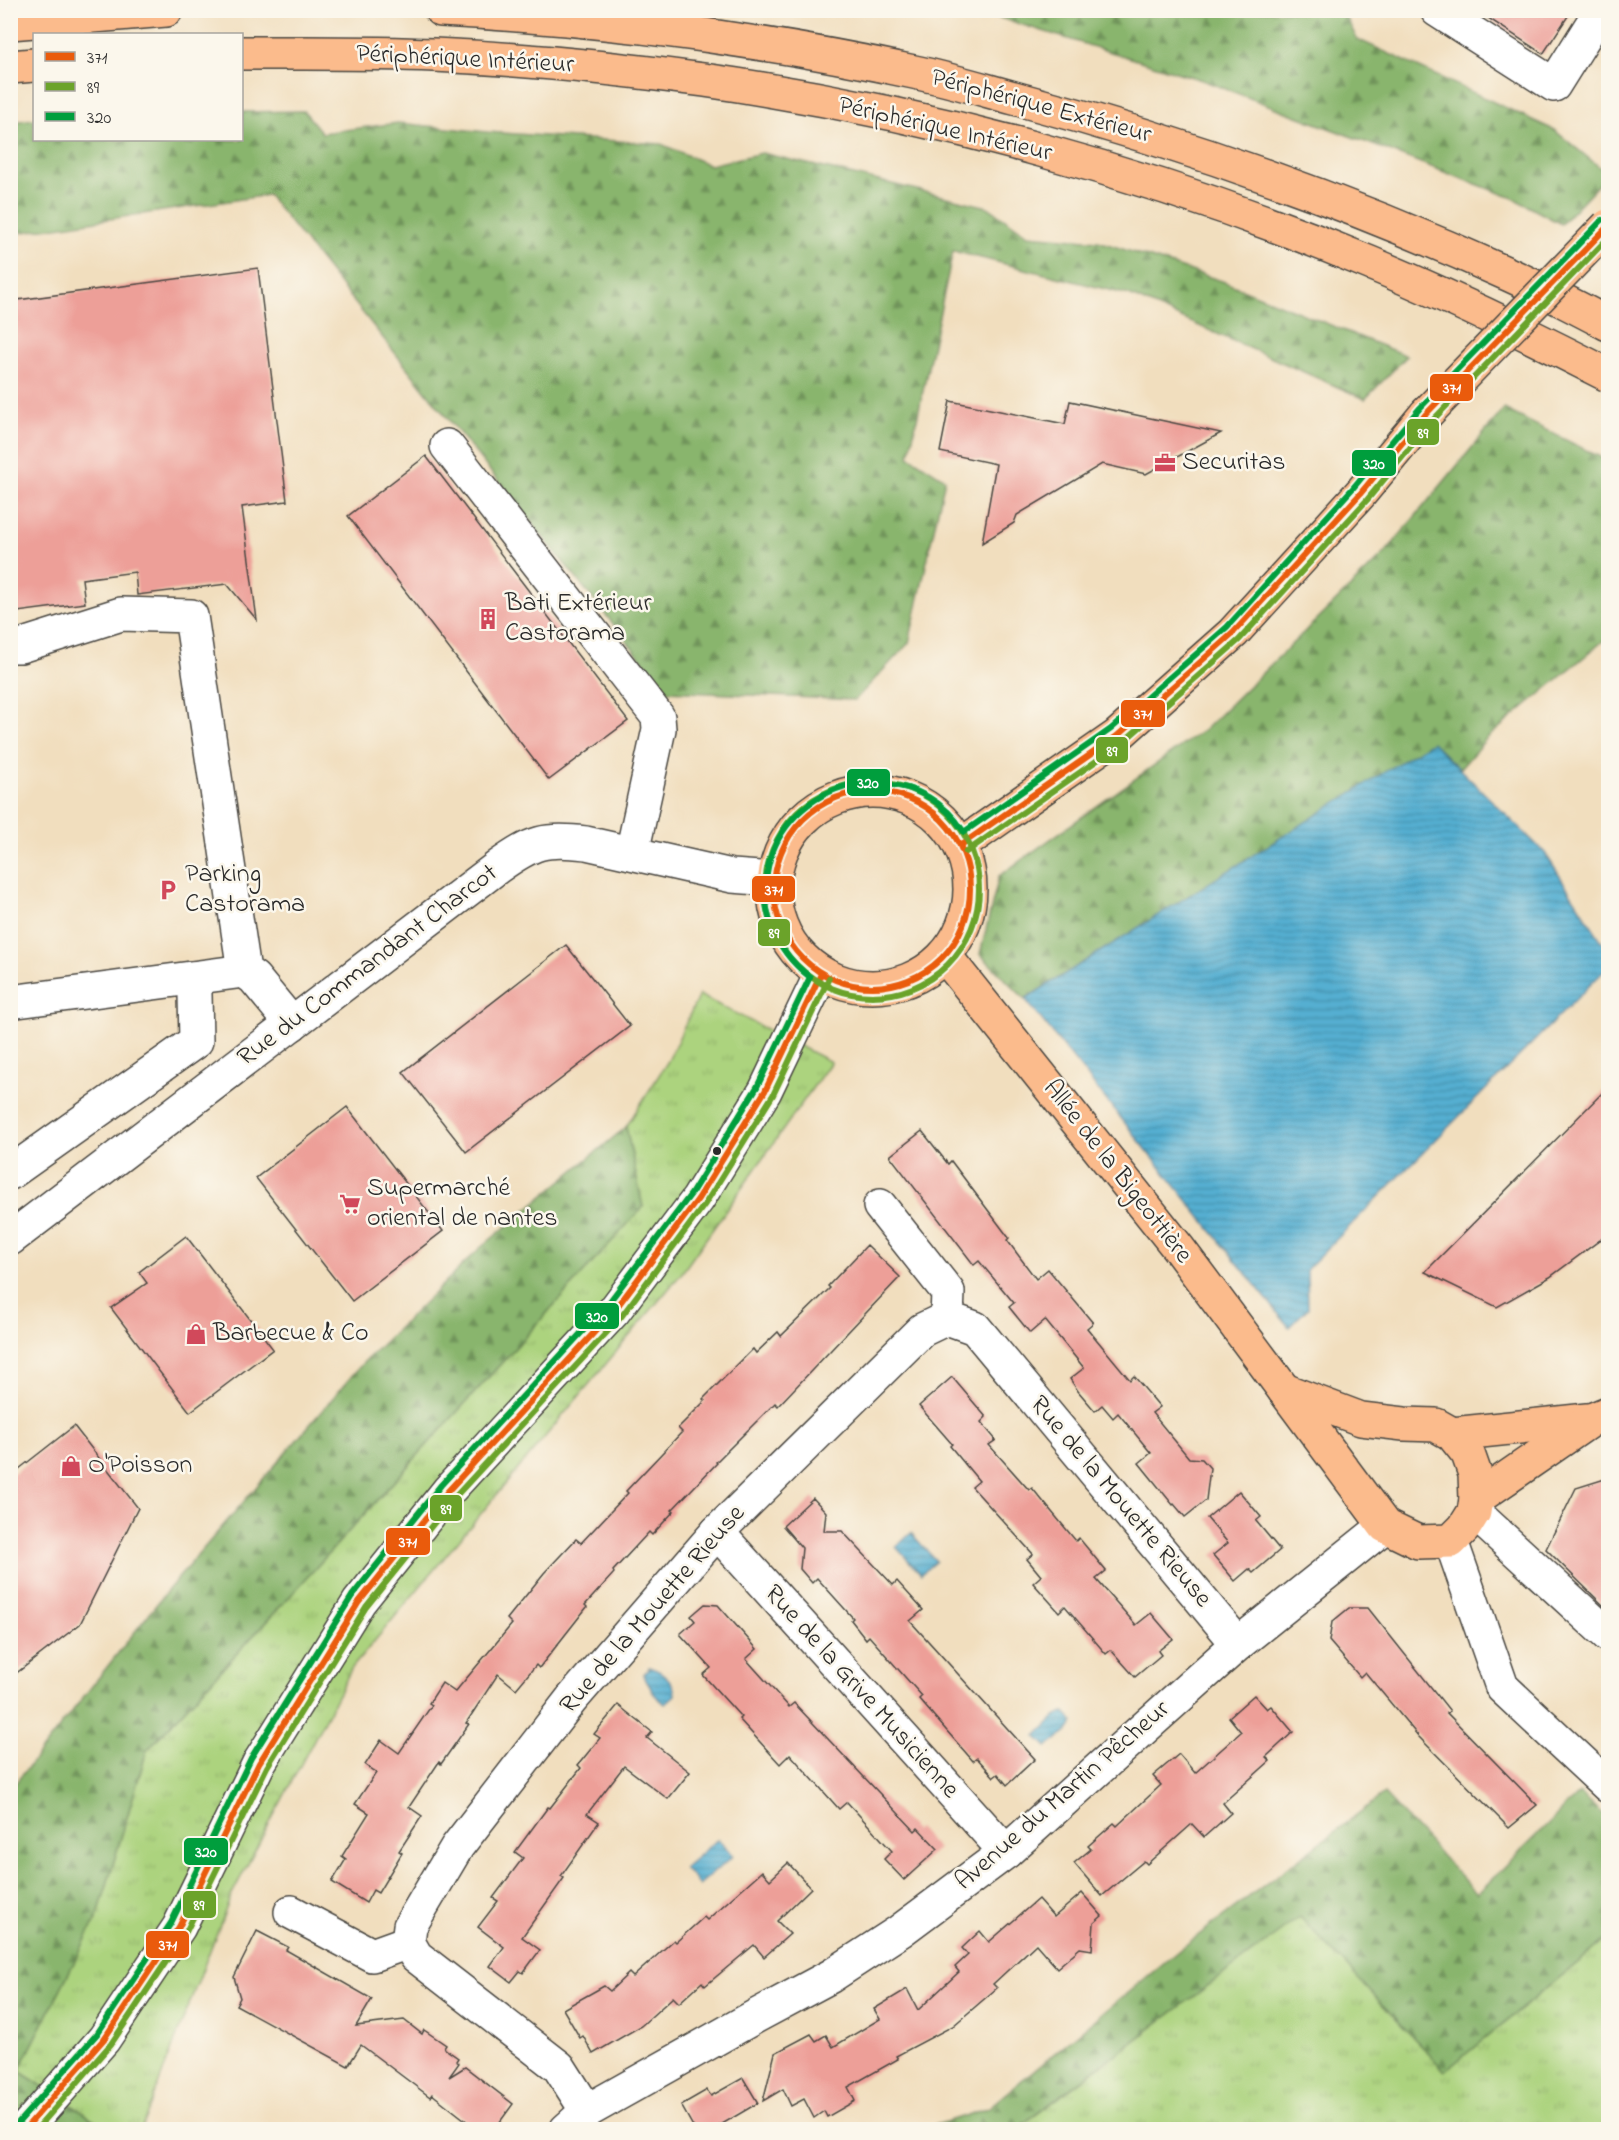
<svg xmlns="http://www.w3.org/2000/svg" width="1619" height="2140" font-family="'Indie Flower',sans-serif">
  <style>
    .grass { fill: url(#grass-tufts); stroke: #6c7f54; stroke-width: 1.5 }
    .forest { fill: url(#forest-firs); stroke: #5a704c; stroke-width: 1.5 }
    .water { fill: url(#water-rules); stroke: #406d7e; stroke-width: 1.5 }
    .building { fill: #ed9f98 }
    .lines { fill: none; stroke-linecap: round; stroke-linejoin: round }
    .minor-casing { stroke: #494641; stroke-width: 36 }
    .major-casing { stroke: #494641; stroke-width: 36 }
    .highway-casing { stroke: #494641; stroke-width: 36 }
    .minor { stroke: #fff; stroke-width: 33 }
    .major { stroke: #fbbb8c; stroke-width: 33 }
    .highway { stroke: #fbbb8c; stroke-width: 33 }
    .major-bridge-casing { stroke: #494641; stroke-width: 36; stroke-linecap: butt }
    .major-bridge { stroke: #fbbb8c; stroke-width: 33 }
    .bus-1-casing { stroke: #fbf7ec; stroke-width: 10 }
    .bus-2-casing { stroke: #fbf7ec; stroke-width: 10 }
    .bus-3-casing { stroke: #fbf7ec; stroke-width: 10 }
    .bus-1 { stroke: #ea5b0c; stroke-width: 6 }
    .bus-2 { stroke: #6ba32a; stroke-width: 6 }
    .bus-3 { stroke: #009e3d; stroke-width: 6 }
    .bus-dot { fill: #2b2b2b; stroke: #fbf7ec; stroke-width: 2 }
    .labels { text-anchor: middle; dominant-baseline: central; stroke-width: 5; stroke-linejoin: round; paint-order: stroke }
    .street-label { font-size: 26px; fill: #2b2b2b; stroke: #fbf7ec }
    .poi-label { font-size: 26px; fill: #2b2b2b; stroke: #fbf7ec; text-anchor: start }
    .line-badge { stroke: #fbf7ec; stroke-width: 2 }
    .badge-label { font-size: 16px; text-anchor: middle; font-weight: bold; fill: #fff }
  </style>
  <defs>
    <pattern id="grass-tufts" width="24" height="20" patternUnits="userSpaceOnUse" patternTransform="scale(1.5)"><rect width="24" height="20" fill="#acd37e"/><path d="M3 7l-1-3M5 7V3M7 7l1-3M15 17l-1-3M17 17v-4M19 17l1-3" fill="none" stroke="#94b56d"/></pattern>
    <pattern id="forest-firs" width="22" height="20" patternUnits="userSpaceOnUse" patternTransform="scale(1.5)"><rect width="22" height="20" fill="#89b56d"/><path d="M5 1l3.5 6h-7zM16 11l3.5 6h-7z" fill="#70935a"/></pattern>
    <pattern id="water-rules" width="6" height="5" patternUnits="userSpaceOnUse" patternTransform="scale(1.5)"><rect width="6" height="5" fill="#54afd1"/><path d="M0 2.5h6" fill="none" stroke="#468faa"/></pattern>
  </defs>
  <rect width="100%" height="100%" fill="#fbf7ec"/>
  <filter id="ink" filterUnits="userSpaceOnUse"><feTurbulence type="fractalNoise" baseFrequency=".0167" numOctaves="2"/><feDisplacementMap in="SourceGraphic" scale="12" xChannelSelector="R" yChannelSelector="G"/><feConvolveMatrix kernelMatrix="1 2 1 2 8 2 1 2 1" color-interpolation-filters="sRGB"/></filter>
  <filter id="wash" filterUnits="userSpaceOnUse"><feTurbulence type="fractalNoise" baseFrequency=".008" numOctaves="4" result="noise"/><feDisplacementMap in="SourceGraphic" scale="24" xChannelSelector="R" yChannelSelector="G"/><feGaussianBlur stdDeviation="1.35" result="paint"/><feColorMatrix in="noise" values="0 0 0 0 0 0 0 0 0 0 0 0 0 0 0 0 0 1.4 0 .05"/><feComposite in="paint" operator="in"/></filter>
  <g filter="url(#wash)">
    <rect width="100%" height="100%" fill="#f1debe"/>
    <g class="grass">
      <path d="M699 995 831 1062 681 1274 352 1668 231 1896 141 2129H108L19 2071 98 1915 147 1750 291 1595 643 1207 626 1127 668 1061Z"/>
      <path d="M1300 1916 1445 2071 1608 1938V2129L1016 2130Z"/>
    </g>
    <g class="forest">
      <path d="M977 11H1343L1357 39 1554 130 1608 174 1561 224 1513 198 1202 80Z"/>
      <path d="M304 111 322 133 398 123 487 132 661 144 710 165 762 153 988 207 1028 235 1098 241 1222 281 1407 356 1365 399 1129 295 953 251 909 456 945 479 909 643 855 700 667 691 268 195 11 234V122L34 119V140H242V112Z"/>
      <path d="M1504 409 1608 461V637L1486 739 1460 769 1432 743 1025 999 980 954 999 876 1205 729 1385 553Z"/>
      <path d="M626 1127 643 1207 291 1595 147 1750 98 1915 19 2071 108 2129H11L10 1790 167 1591 362 1364 479 1249Z"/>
      <path d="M1579 1793 1608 1819V1938L1445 2071 1300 1917 1016 2129H924L988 2108 1183 1947 1384 1794 1477 1894Z"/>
    </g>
    <g class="water">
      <path d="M1432 742 1545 853 1608 951V967L1307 1269 1308 1308 1289 1327 1025 999Z"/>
      <path d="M911 1533 936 1561 921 1574 896 1547Z"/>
      <path d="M649 1667C662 1671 675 1681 675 1695L665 1704 655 1695 643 1675Z"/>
      <path d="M1065 1712 1074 1722 1068 1731 1047 1747 1036 1736 1055 1717Z"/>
      <path d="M718 1839 733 1856 699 1885 684 1868Z"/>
    </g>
    <g id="blocks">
      <g class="building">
        <path d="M1476 10H1572L1543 54Z"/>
        <path d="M258 268 287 501 242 507 257 620 227 584 137 595 135 572 82 579 85 603 10 613V301Z"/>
        <path d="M950 401 1065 424 1070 401 1221 433 1146 474 1102 464 1017 515 1014 523 982 543 996 464 940 452Z"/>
        <path d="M426 456 628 721 549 780 348 516Z"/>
        <path d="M566 945 630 1026 466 1152 403 1072Z"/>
        <path d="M1608 1087V1234L1550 1277 1497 1307 1425 1272Z"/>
        <path d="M347 1107 443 1231 352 1301 256 1178Z"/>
        <path d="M922 1131 948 1164 951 1161 1009 1238 1007 1240 1036 1279 1048 1269 1093 1323 1087 1328 1130 1380 1134 1376 1160 1407 1152 1413 1189 1458 1202 1459 1210 1468 1206 1500 1185 1517 1174 1504 1173 1505 1139 1463 1151 1453 1118 1413 1113 1418 1102 1405 1095 1411 1078 1391 1070 1379 1084 1368 1045 1320 1030 1333 1009 1307 1014 1303 979 1261 974 1265 890 1156Z"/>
        <path d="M186 1236 273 1349 190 1412 111 1308 147 1283 139 1272Z"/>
        <path d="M867 1245 900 1277 778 1406 775 1403 716 1462 717 1463 672 1510 674 1511 652 1535 649 1532 613 1571 614 1573 585 1605 587 1607 539 1668 536 1665 516 1689 498 1674 466 1723 469 1724 441 1764 439 1762 409 1807 422 1816 399 1851 402 1853 378 1893 373 1890 366 1903 332 1882 346 1859 342 1856 369 1813 355 1804 376 1773 365 1765 381 1740 399 1753 432 1705 429 1703 442 1683 455 1692 512 1624 507 1619 544 1573 576 1539 581 1543 628 1493 626 1491 682 1432 678 1428 705 1401 703 1399 753 1349 756 1353 778 1332 781 1336 830 1288 828 1286Z"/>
        <path d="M952 1377 986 1417 981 1422 996 1440 989 1445 1029 1490 1032 1488 1076 1541 1079 1538 1106 1571 1096 1579 1136 1625 1151 1613 1173 1639 1158 1651 1161 1655 1135 1677 1111 1650 1106 1654 1065 1606 1059 1612 1033 1583 1041 1576 1027 1559 1033 1554 972 1487 979 1481 950 1446 952 1444 919 1406Z"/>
        <path d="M74 1426 138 1508 80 1624 10 1678V1476Z"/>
        <path d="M1608 1478V1610L1546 1549 1576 1488Z"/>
        <path d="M1239 1491 1261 1517 1256 1521 1280 1550 1253 1573 1249 1569 1235 1581 1213 1555 1228 1543 1207 1518Z"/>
        <path d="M813 1498 826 1512 824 1531H842L893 1585 897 1581 923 1610 910 1621 1035 1759 1007 1785 998 1774 994 1777 977 1758 973 1761 919 1699 922 1696 905 1677 869 1636 866 1639 851 1620 853 1618 817 1578 812 1583 800 1569 802 1548 783 1526Z"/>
        <path d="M705 1604 718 1605 757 1649 746 1659 789 1707 794 1703 915 1831 918 1828 938 1849 904 1880 884 1859 892 1851 847 1802 839 1809 790 1754 780 1764 739 1719 741 1717 703 1675 711 1668 680 1634 695 1621 691 1616Z"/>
        <path d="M1349 1608H1368L1450 1711 1447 1713 1537 1805 1509 1828 1419 1737 1365 1672 1360 1677 1329 1641 1332 1622Z"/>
        <path d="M1254 1695 1267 1709 1271 1706 1293 1732 1266 1757 1270 1761 1223 1803 1231 1813 1204 1837 1192 1824 1147 1864 1144 1861 1102 1896 1074 1863 1091 1849 1088 1846 1114 1823 1117 1826 1161 1785 1153 1776 1179 1754 1195 1773 1241 1732 1229 1717Z"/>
        <path d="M618 1705 652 1732 647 1738 690 1772 668 1799 624 1766 587 1814 599 1822 561 1876 564 1878 522 1937 540 1950 523 1973 520 1971 511 1982 490 1966 504 1947 478 1927 498 1901 493 1898 523 1858 515 1852 548 1807 550 1808 581 1768 578 1765 600 1738 594 1734Z"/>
        <path d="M788 1863 811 1888 777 1921 790 1934 764 1957 754 1945 705 1986 702 1982 679 2003 673 1997 641 2026 593 2054 583 2036 580 2038 563 2009 604 1986 610 1991 629 1973 633 1977 674 1940 676 1942 704 1917 707 1920 762 1871 770 1880Z"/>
        <path d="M1082 1893 1102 1916 1094 1923 1092 1950 1080 1948 1057 1968 1036 1944 993 1984 997 1988 953 2026 896 2056 898 2059 848 2087 855 2101 827 2117 824 2111 814 2118 804 2099 791 2106 783 2089 763 2101 775 2053 811 2034 816 2041 826 2035 833 2047 880 2019 874 2009 907 1989 918 2010 959 1972 955 1967 968 1955 962 1948 980 1931 989 1942 1038 1899 1054 1917Z"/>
        <path d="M257 1931 288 1947 286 1950 372 1999 356 2026 404 2020 422 2034 424 2030 446 2045 444 2048 458 2058 456 2061 459 2063 449 2077 465 2067 513 2104 494 2130H478L432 2094 430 2097 361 2045 348 2066 236 2005 240 1998 234 1977Z"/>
        <path d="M743 2078 758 2103 712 2130H695L681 2105 707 2090 711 2096Z"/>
      </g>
    </g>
  </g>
  <g filter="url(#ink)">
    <use href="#blocks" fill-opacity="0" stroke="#494641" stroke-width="1.5"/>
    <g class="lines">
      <defs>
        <g id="minor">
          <path d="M1437 10 1554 85 1601 10"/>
          <path d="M447 446 658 717 659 729 654 752 632 853"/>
          <path d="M10 646H20L121 614 191 616 244 971 254 978 292 1024"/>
          <path d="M10 1002 244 971"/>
          <path d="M10 1173 196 1041 195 994 192 978"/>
          <path d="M880 1206 948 1292 947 1318"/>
          <path d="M10 1239 499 866C533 842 544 838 586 843L732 876 773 879"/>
          <path d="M1474 1512 1608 1635"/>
          <path d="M717 1532 1006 1852"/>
          <path d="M1451 1541 1502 1687 1608 1786"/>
          <path d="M291 1912 372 1955 408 1942"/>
          <path d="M587 2111 559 2067 416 1956 408 1942 410 1926 457 1847 571 1700 717 1532 922 1330 947 1318 975 1328 1238 1644"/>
          <path d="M24 2130 104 2039 179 1927 259 1763 359 1602 448 1491 614 1311 698 1199 765 1091 821 974"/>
          <path d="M566 2130 587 2111 758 2015 831 1976 900 1931 1006 1852 1238 1644 1385 1526"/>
        </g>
        <g id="major">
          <circle cx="872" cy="889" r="98"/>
          <path d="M961 845 1117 736 1233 633 1360 494 1426 414"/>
          <path d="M945 956 1179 1249 1284 1390"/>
          <path d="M1284 1390 1361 1419 1404 1424 1436 1425 1452 1434 1468 1454 1475 1474 1476 1499 1474 1512 1464 1528 1451 1541 1418 1542 1385 1526Z"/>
          <path d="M1452 1434 1587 1420"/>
          <path d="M1476 1499 1591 1420 1608 1413"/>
        </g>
        <g id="highway">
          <path d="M441 10C598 18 759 39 914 72 948 79 981 89 1014 98 1185 143 1349 202 1510 275 1543 290 1576 307 1608 324"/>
          <path d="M10 23 166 10"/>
          <path d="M242 53C306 53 370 52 434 55 524 59 615 68 704 80 929 112 1160 175 1370 263 1451 297 1530 335 1608 375"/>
          <path d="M10 67 34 65"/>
        </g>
      </defs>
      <use href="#minor" class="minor-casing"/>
      <use href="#major" class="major-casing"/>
      <use href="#highway" class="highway-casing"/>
      <use href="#minor" class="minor"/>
      <use href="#major" class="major"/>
      <use href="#highway" class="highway"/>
      <defs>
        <path id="major-bridge" d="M1426 414 1608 226"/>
      </defs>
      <use href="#major-bridge" class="major-bridge-casing"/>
      <use href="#major-bridge" class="major-bridge"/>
      <defs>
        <g id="bus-1">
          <circle cx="872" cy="889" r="98"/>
          <path d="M961 845 1117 736 1233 633 1360 494 1426 414 1608 226"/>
          <path d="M24 2130 104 2039 179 1927 259 1763 359 1602 448 1491 614 1311 698 1199 765 1091 821 974"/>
        </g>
        <g id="bus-2">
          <circle cx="872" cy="889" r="107"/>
          <path d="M966 852 1122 743 1239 640 1367 500 1433 420 1608 238"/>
          <path d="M36 2130 111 2044 186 1932 267 1767 366 1607 455 1497 621 1317 705 1204 773 1095 829 978"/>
        </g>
        <path id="bus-3" d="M17 2124 97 2034 171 1923 251 1758 352 1596 441 1485 607 1305 691 1194 757 1087 810 977C733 918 761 805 853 784 862 781 872 783 881 784 916 785 945 802 964 832L1111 729 1227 627 1353 488 1420 408 1602 220"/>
      </defs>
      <use href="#bus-1" class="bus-1-casing"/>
      <use href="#bus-2" class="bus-2-casing"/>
      <use href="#bus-3" class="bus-3-casing"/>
      <use href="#bus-1" class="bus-1"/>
      <use href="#bus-2" class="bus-2"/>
      <use href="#bus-3" class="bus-3"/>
    </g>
  </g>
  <defs>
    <symbol id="office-bare" viewBox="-9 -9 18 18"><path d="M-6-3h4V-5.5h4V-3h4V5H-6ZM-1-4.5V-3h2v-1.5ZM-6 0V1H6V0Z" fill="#d1495b" stroke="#fbf7ec" stroke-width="2.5" paint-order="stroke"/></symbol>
    <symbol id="building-bare" viewBox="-9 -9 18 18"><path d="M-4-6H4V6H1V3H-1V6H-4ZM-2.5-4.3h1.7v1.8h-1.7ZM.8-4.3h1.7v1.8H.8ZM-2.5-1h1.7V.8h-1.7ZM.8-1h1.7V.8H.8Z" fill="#d1495b" stroke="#fbf7ec" stroke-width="2.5" paint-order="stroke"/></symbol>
    <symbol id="parking-bare" viewBox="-9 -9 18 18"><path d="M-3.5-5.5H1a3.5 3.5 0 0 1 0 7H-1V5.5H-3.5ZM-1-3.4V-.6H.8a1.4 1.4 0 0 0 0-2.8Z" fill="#d1495b" stroke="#fbf7ec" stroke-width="2.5" paint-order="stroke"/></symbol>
    <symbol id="supermarket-bare" viewBox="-9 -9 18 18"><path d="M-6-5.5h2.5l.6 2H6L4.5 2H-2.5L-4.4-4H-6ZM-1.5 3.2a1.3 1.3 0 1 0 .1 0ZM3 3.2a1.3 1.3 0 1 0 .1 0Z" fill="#d1495b" stroke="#fbf7ec" stroke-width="2.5" paint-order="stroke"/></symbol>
    <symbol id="shop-bare" viewBox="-9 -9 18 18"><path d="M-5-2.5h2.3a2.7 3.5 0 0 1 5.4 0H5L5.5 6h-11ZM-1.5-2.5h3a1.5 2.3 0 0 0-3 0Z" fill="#d1495b" stroke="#fbf7ec" stroke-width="2.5" paint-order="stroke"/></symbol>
  </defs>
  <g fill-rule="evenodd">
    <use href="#office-bare" x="1150" y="448" width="30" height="30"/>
    <use href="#building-bare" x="473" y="604" width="30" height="30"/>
    <use href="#parking-bare" x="153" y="875" width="30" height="30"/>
    <use href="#supermarket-bare" x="335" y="1189" width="30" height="30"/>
    <use href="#shop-bare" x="181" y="1319" width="30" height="30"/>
    <use href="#shop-bare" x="56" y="1451" width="30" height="30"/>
  </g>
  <circle class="bus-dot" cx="717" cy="1151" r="5"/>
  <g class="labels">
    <g class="street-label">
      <text transform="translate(465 60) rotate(3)">Périphérique Intérieur</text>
      <text transform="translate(1041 107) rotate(15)">Périphérique Extérieur</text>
      <text transform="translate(945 130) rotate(13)">Périphérique Intérieur</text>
      <text transform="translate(368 966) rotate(-37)">Rue du Commandant Charcot</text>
      <text transform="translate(1117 1172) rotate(52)">Allée de la Bigeottière</text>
      <text transform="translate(1120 1502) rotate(50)">Rue de la Mouette Rieuse</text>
      <text transform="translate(653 1610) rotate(-49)">Rue de la Mouette Rieuse</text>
      <text transform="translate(861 1692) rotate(48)">Rue de la Grive Musicienne</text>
      <text transform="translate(1063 1796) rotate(-41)">Avenue du Martin Pêcheur</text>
    </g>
    <g class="poi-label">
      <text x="1182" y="463">Securitas</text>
      <text x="505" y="604">Bati Extérieur<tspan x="505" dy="30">Castorama</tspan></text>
      <text x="185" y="875">Parking<tspan x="185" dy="30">Castorama</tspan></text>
      <text x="367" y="1189">Supermarché<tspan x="367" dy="30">oriental de nantes</tspan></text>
      <text x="213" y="1334">Barbecue &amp; Co</text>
      <text x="88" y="1466">O'Poisson</text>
    </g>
  </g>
  <g class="line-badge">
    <rect x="1429" y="373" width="45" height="29" rx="6" fill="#ea5b0c"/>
    <rect x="1406" y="418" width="34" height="28" rx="6" fill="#6ba32a"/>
    <rect x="1351" y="449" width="46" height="28" rx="6" fill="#009e3d"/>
    <rect x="1120" y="699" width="46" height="29" rx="6" fill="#ea5b0c"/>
    <rect x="1095" y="736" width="34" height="28" rx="6" fill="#6ba32a"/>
    <rect x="846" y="768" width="45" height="29" rx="6" fill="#009e3d"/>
    <rect x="751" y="875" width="45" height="28" rx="6" fill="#ea5b0c"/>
    <rect x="757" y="918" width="34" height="29" rx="6" fill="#6ba32a"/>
    <rect x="574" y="1302" width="46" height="28" rx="6" fill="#009e3d"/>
    <rect x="429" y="1494" width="34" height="28" rx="6" fill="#6ba32a"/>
    <rect x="385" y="1527" width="46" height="29" rx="6" fill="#ea5b0c"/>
    <rect x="183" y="1837" width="46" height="29" rx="6" fill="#009e3d"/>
    <rect x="182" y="1890" width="35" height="29" rx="6" fill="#6ba32a"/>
    <rect x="145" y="1930" width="45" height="29" rx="6" fill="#ea5b0c"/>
  </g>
  <g class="badge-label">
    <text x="1452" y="393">371</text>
    <text x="1423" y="438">89</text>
    <text x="1374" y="469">320</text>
    <text x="1143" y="719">371</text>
    <text x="1112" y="756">89</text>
    <text x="868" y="788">320</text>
    <text x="774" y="895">371</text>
    <text x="774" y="938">89</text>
    <text x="597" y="1322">320</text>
    <text x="446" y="1514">89</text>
    <text x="408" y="1547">371</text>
    <text x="206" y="1857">320</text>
    <text x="199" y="1910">89</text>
    <text x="168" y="1950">371</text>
  </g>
  <rect width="1619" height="2140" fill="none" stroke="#fbf7ec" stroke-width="36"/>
  <rect x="33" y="33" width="210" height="108" fill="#fbf7ec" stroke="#a8a59f" stroke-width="1.5"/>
  <rect x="45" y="52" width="30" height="9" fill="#ea5b0c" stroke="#a8a59f" stroke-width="1.5"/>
  <text x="87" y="63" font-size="18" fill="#2b2b2b">371</text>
  <rect x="45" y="82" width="30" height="9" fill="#6ba32a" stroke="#a8a59f" stroke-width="1.5"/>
  <text x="87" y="93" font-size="18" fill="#2b2b2b">89</text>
  <rect x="45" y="112" width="30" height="9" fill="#009e3d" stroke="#a8a59f" stroke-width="1.5"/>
  <text x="87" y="123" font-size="18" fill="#2b2b2b">320</text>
</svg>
